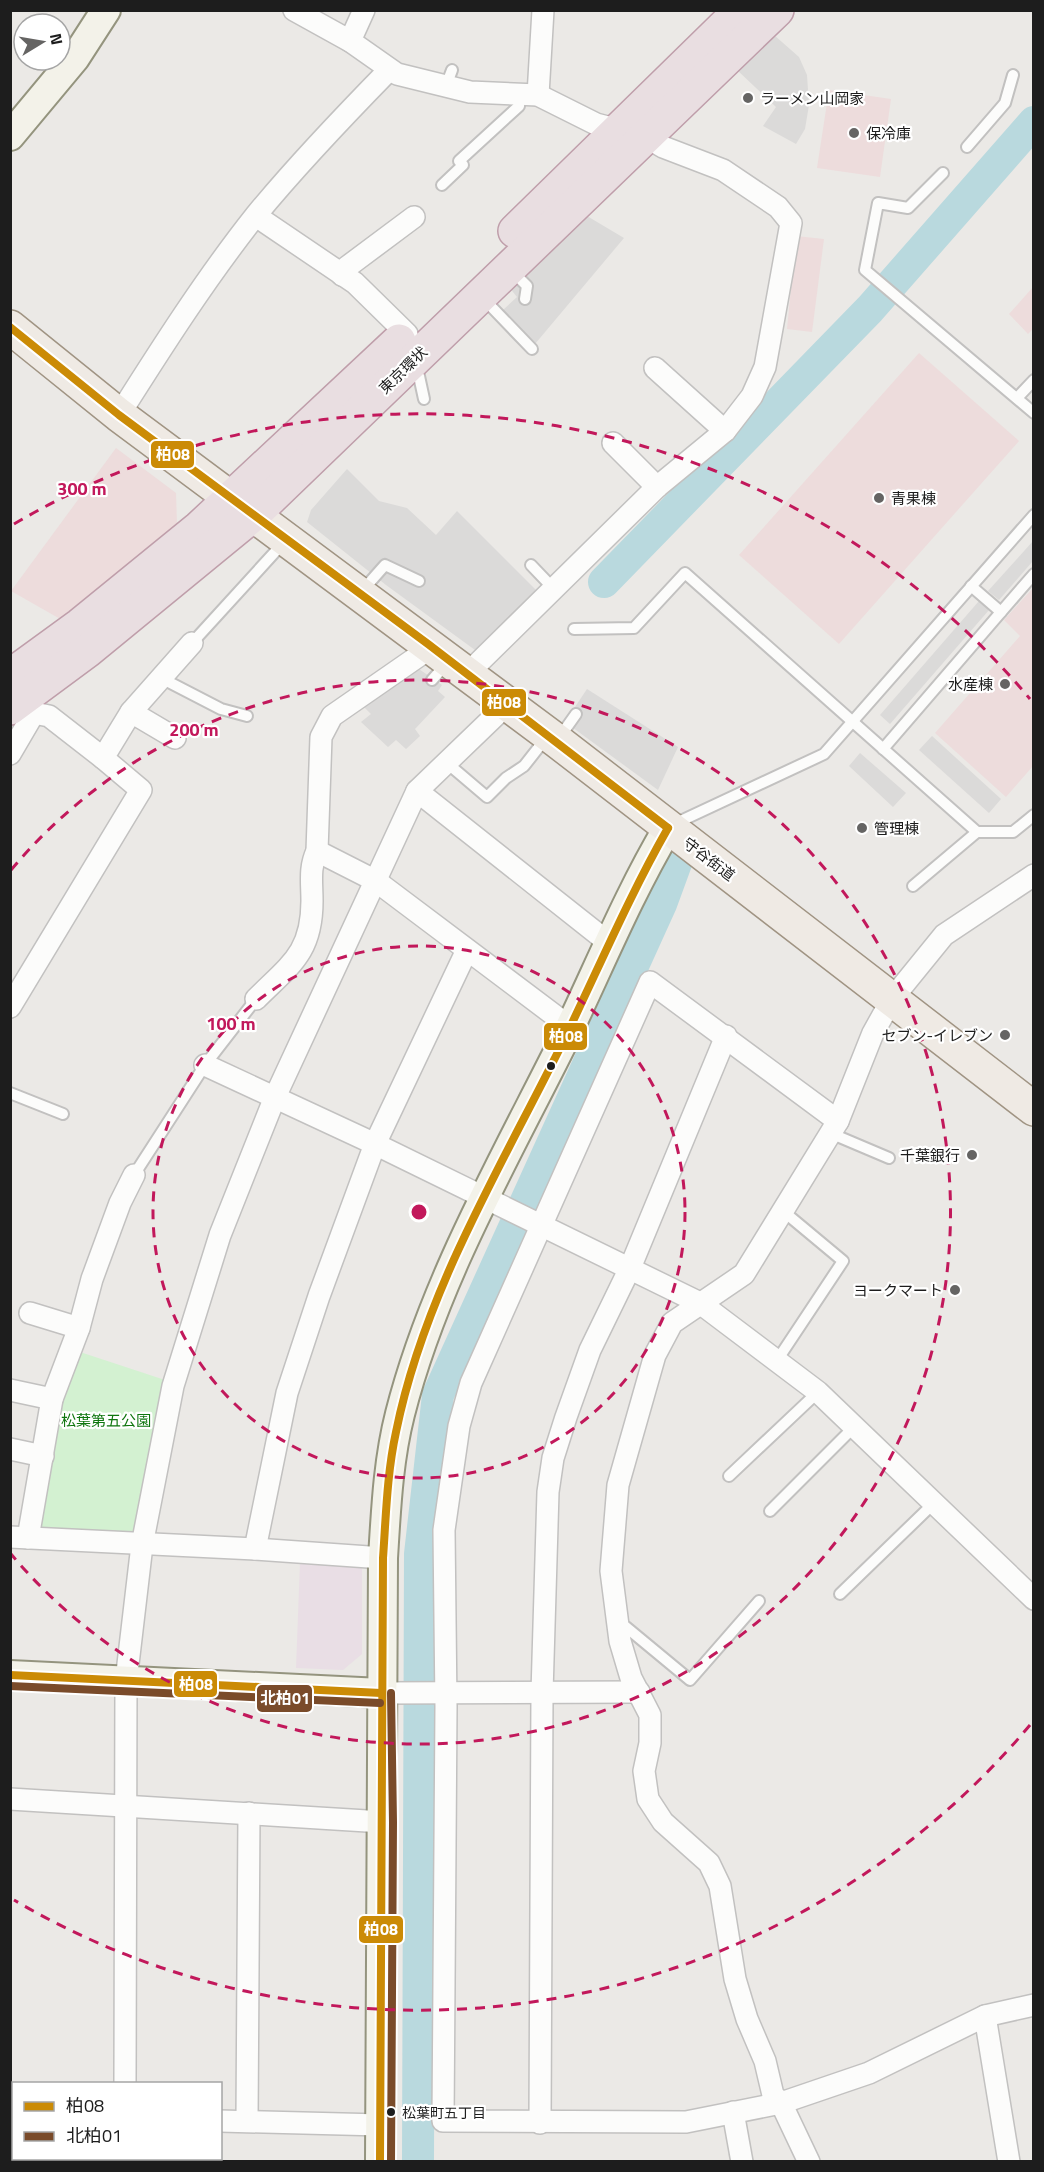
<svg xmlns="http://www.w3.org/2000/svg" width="1044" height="2172" font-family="'Titillium Web','Noto Sans JP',sans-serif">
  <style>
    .commercial { fill: #eddcdc }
    .industrial { fill: #e9dee5 }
    .park { fill: #d3f1d1 }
    .parking { fill: #dbdad9 }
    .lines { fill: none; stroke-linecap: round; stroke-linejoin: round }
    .river { stroke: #b9d9de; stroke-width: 32 }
    .lane-casing { stroke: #c2c1c0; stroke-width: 14 }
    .street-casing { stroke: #c2c1c0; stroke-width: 24 }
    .secondary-casing { stroke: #94947e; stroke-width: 32 }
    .primary-casing { stroke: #a09483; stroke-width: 36 }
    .highway-casing { stroke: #bf9eaa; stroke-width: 36 }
    .lane { stroke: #fcfcfb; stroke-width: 10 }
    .street { stroke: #fcfcfb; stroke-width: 21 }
    .secondary { stroke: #f3f2e9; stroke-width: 28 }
    .primary { stroke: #efeae4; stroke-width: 33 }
    .highway { stroke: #e9dee1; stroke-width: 33 }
    .bus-1-casing { stroke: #fff; stroke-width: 12 }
    .bus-2-casing { stroke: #fff; stroke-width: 12 }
    .bus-1 { stroke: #cb8b06; stroke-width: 8 }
    .bus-2 { stroke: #7a4b2a; stroke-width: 8 }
    .ring { fill: none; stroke: #c2185b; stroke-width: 3; stroke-dasharray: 10 8 }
    .poi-dot { fill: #656463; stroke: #fff; stroke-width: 2 }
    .bus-dot { fill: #1d1d1d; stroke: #fff; stroke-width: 2 }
    .labels { text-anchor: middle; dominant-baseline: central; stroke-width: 4.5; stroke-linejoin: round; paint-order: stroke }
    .bus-label { font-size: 14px; fill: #1d1d1d; stroke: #fff; text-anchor: start }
    .poi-label { font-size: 15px; fill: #1d1d1d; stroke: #fff; text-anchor: start }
    .street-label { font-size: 15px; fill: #1d1d1d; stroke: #fff }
    .park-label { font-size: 15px; fill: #0f760f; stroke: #fff }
    .centre { fill: #c2185b; stroke: #fff; stroke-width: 3 }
    .ring-label { font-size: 18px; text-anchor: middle; font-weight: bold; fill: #c2185b; stroke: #fff; stroke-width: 4.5; stroke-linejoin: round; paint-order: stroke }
    .line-badge { stroke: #fff; stroke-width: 2 }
    .badge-label { font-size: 16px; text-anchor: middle; font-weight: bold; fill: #fff }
  </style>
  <rect width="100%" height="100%" fill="#ebe9e6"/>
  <g class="commercial">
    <path d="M829 90 891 99 880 177 817 168Z"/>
    <path d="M796 236 824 239 812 332 787 329Z"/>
    <path d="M1033 287V329L1028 334 1009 314Z"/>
    <path d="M919 353 1019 441 839 644 739 555Z"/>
    <path d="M116 448 176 493 177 525 62 620 11 591Z"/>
    <path d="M1033 588V766L1006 797 935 733 1020 636 1004 620Z"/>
  </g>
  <path class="industrial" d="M300 1562 362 1565V1654L343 1670 296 1668Z"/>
  <path class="park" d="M77 1351 165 1380 136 1528 130 1534 43 1529 37 1523 60 1394Z"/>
  <g class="parking">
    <path d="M774 35 799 57 807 75 809 105 805 129 796 144 763 126 776 107 737 70Z"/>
    <path d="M587 216 624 238 535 344 503 310 517 297 509 287Z"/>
    <path d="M347 469 379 501 407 508 436 535 457 511 536 590 475 650 386 585 307 522 311 510Z"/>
    <path d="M1033 541V561L999 600 988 591Z"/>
    <path d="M979 601 989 610 890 724 880 715Z"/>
    <path d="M416 667 442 685 438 691 445 697 415 729 420 736 406 749 396 740 388 747 361 722 371 714 362 705Z"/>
    <path d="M587 689 678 747 658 790 565 722Z"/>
    <path d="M932 736 1001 799 989 813 919 750Z"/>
    <path d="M860 753 906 793 893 807 849 766Z"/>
  </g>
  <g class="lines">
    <g class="river">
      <path d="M604 582 870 309 1034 122"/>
      <path d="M418 2162 420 1554 438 1395 661 904 676 863"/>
    </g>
    <defs>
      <g id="lane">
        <path d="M446 86 452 70"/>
        <path d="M967 147 1005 103 1013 75"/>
        <path d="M943 173 908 208 878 203 865 270 1034 413"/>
        <path d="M442 185 463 165 459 161 519 106 520 94"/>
        <path d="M511 270 527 286 525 299"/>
        <path d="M482 297 532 349"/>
        <path d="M411 366 419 376 424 399"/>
        <path d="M1017 398 1034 380"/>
        <path d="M531 565 553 588"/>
        <path d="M362 591 385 565 419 581"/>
        <path d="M1001 612 1034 574"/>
        <path d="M574 629 634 628 685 573 977 832H1013L1034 815"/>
        <path d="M192 643 285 541"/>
        <path d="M161 678 221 709 247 716"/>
        <path d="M432 680 447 663"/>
        <path d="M559 738 576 714"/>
        <path d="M883 749 1001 612 971 586"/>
        <path d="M447 763 487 797 506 778 524 766 546 738"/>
        <path d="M672 825 824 754 1034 515"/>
        <path d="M913 886 977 832"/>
        <path d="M10 1093 63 1114"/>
        <path d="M830 1133 889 1158"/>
        <path d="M134 1175 205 1065 256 999"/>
        <path d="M776 1362 843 1261 783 1211"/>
        <path d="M729 1476 818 1392"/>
        <path d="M770 1511 854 1427"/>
        <path d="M840 1594 934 1503"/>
        <path d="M619 1629 626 1627 690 1680 759 1601"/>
      </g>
      <g id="street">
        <path d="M294 10 350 41 397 74 470 92 538 95 596 124 646 137 663 147 723 170 778 207 791 223 765 367 752 396 725 431 657 487 467 674"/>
        <path d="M350 41 364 10"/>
        <path d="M538 95 543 10"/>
        <path d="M256 216 355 283 407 334"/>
        <path d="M342 275 347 267 414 217"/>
        <path d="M655 368 725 431"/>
        <path d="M119 415C162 347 206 278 256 215 298 164 343 117 389 70"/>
        <path d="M613 443 657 487"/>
        <path d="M23 699 34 713 49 716 103 758"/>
        <path d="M131 712 175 738"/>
        <path d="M10 754 34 713"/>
        <path d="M417 791 609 943"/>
        <path d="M317 851 376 881 570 1027"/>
        <path d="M256 999C290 965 312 953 312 901 312 882 309 868 317 851L321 737 332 716 420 655 428 644"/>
        <path d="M10 1007 141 790 103 758 131 712 192 643"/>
        <path d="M205 1065 375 1144 700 1303 818 1392 1034 1599"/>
        <path d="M838 1121 650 982 471 1383 459 1426 444 1530 446 1707 443 2121 686 2122 781 2103 869 2073 985 2016 1034 2005"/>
        <path d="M30 1313 79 1328"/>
        <path d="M10 1390 52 1399"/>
        <path d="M10 1449 43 1456"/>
        <path d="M10 1537 255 1549 383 1558"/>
        <path d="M28 1538 52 1399 79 1328 92 1279 120 1203 134 1175"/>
        <path d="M255 1549 287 1393 319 1296 375 1144 467 950"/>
        <path d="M381 1693 639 1692"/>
        <path d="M10 1799 383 1822"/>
        <path d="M985 2016 1009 2162"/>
        <path d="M125 2084 126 1681 142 1545 173 1386 220 1235 275 1097 417 791 496 715 504 703"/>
        <path d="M733 2112 742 2162"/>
        <path d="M10 2119H14"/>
        <path d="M220 2121 381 2125"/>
        <path d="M247 2121 249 1813"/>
        <path d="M540 2123 542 1693 548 1492 553 1458 566 1417 590 1350 630 1268 726 1036"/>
        <path d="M809 2162 781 2103 773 2095 765 2061 747 2019 735 1979 720 1886 709 1863 663 1822 648 1799 644 1771 650 1743V1715L631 1678 620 1641 611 1571 618 1485 655 1355 672 1323 744 1274 838 1121 873 1033 892 999 944 935 1034 875"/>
      </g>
      <g id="secondary">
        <path d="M10 136 75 58 106 10"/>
        <path d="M10 1675 381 1693"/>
        <path d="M380 2162 383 1558C386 1510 388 1461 400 1414 433 1284 502 1164 562 1044 597 972 627 897 668 828"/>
      </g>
      <path id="primary" d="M10 327 119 415 557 741 1034 1109"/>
      <g id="highway">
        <path d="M515 231 741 10"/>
        <path d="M10 676 80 625 199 528 399 341"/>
        <path d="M10 708 87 651 254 514 777 10"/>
      </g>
    </defs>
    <use href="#lane" class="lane-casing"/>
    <use href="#street" class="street-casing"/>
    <use href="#secondary" class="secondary-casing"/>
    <use href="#primary" class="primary-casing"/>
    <use href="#highway" class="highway-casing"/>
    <use href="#lane" class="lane"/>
    <use href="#street" class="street"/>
    <use href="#secondary" class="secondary"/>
    <use href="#primary" class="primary"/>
    <use href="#highway" class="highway"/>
    <defs>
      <g id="bus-1">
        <path d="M10 327 119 415 428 644 668 828"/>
        <path d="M10 1675 381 1693"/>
        <path d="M380 2162 383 1558C386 1516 387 1473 396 1432 424 1293 500 1169 562 1044 597 972 628 898 668 828"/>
      </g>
      <g id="bus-2">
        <path d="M10 1686 380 1703"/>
        <path d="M391 2162 393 1822 391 1693"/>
      </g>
    </defs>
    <use href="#bus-1" class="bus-1-casing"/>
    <use href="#bus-2" class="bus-2-casing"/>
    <use href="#bus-1" class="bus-1"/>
    <use href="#bus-2" class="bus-2"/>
  </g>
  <g class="ring">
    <circle cx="419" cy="1212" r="266"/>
    <path d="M11 870A532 532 0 1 1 11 1554"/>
    <path d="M1030 1725A798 798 0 0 1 14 1900M14 524A798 798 0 0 1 1030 699"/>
  </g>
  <g class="poi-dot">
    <circle cx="748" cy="98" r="6"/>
    <circle cx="854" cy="133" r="6"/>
    <circle cx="879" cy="498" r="6"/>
    <circle cx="1005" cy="684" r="6"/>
    <circle cx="862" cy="828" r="6"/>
    <circle cx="1005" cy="1035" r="6"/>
    <circle cx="972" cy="1155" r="6"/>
    <circle cx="955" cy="1290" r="6"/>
  </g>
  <g class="bus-dot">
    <circle cx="551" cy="1066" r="5"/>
    <circle cx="391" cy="2112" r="5"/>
  </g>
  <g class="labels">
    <g class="bus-label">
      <text x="402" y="2112">松葉町五丁目</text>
    </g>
    <g class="poi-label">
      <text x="760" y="98">ラーメン山岡家</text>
      <text x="866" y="133">保冷庫</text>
      <text x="891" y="498">青果棟</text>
      <text x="993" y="684" text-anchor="end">水産棟</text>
      <text x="874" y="828">管理棟</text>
      <text x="993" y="1035" text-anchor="end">セブン-イレブン</text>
      <text x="960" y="1155" text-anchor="end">千葉銀行</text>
      <text x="943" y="1290" text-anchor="end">ヨークマート</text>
    </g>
    <g class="street-label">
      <text transform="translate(403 370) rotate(-44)">東京環状</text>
      <text transform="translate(709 859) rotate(37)">守谷街道</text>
    </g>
    <g class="park-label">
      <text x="106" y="1420">松葉第五公園</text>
    </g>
  </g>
  <circle cx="419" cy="1212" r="9" class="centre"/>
  <g class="ring-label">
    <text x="82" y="495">300 m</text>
    <text x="194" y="736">200 m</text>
    <text x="231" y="1030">100 m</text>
  </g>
  <g class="line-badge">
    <rect x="150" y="440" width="45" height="29" rx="6" fill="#cb8b06"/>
    <rect x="481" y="688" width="46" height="29" rx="6" fill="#cb8b06"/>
    <rect x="543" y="1022" width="45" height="29" rx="6" fill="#cb8b06"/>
    <rect x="173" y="1670" width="45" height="28" rx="6" fill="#cb8b06"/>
    <rect x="256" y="1684" width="57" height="29" rx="6" fill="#7a4b2a"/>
    <rect x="358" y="1915" width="46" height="29" rx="6" fill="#cb8b06"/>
  </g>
  <g class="badge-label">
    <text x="173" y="460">柏08</text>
    <text x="504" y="708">柏08</text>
    <text x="566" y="1042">柏08</text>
    <text x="196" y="1690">柏08</text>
    <text x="285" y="1704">北柏01</text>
    <text x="381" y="1935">柏08</text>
  </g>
  <rect width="1044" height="2172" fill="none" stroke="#1d1d1d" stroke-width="24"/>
  <rect x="12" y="2082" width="210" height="78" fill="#ffffff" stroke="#a5a5a5" stroke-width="1.5"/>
  <rect x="24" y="2102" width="30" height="9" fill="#cb8b06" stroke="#a5a5a5" stroke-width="1.5"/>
  <text x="66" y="2112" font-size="18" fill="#1d1d1d">柏08</text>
  <rect x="24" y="2132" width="30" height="9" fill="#7a4b2a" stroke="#a5a5a5" stroke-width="1.5"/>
  <text x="66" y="2142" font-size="18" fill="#1d1d1d">北柏01</text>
  <g transform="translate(42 42) rotate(79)"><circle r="28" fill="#ffffff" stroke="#a5a5a5" stroke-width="1.5"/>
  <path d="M0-4.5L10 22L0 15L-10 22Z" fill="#656463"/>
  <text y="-9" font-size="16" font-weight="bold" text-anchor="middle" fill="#1d1d1d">N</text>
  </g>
</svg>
